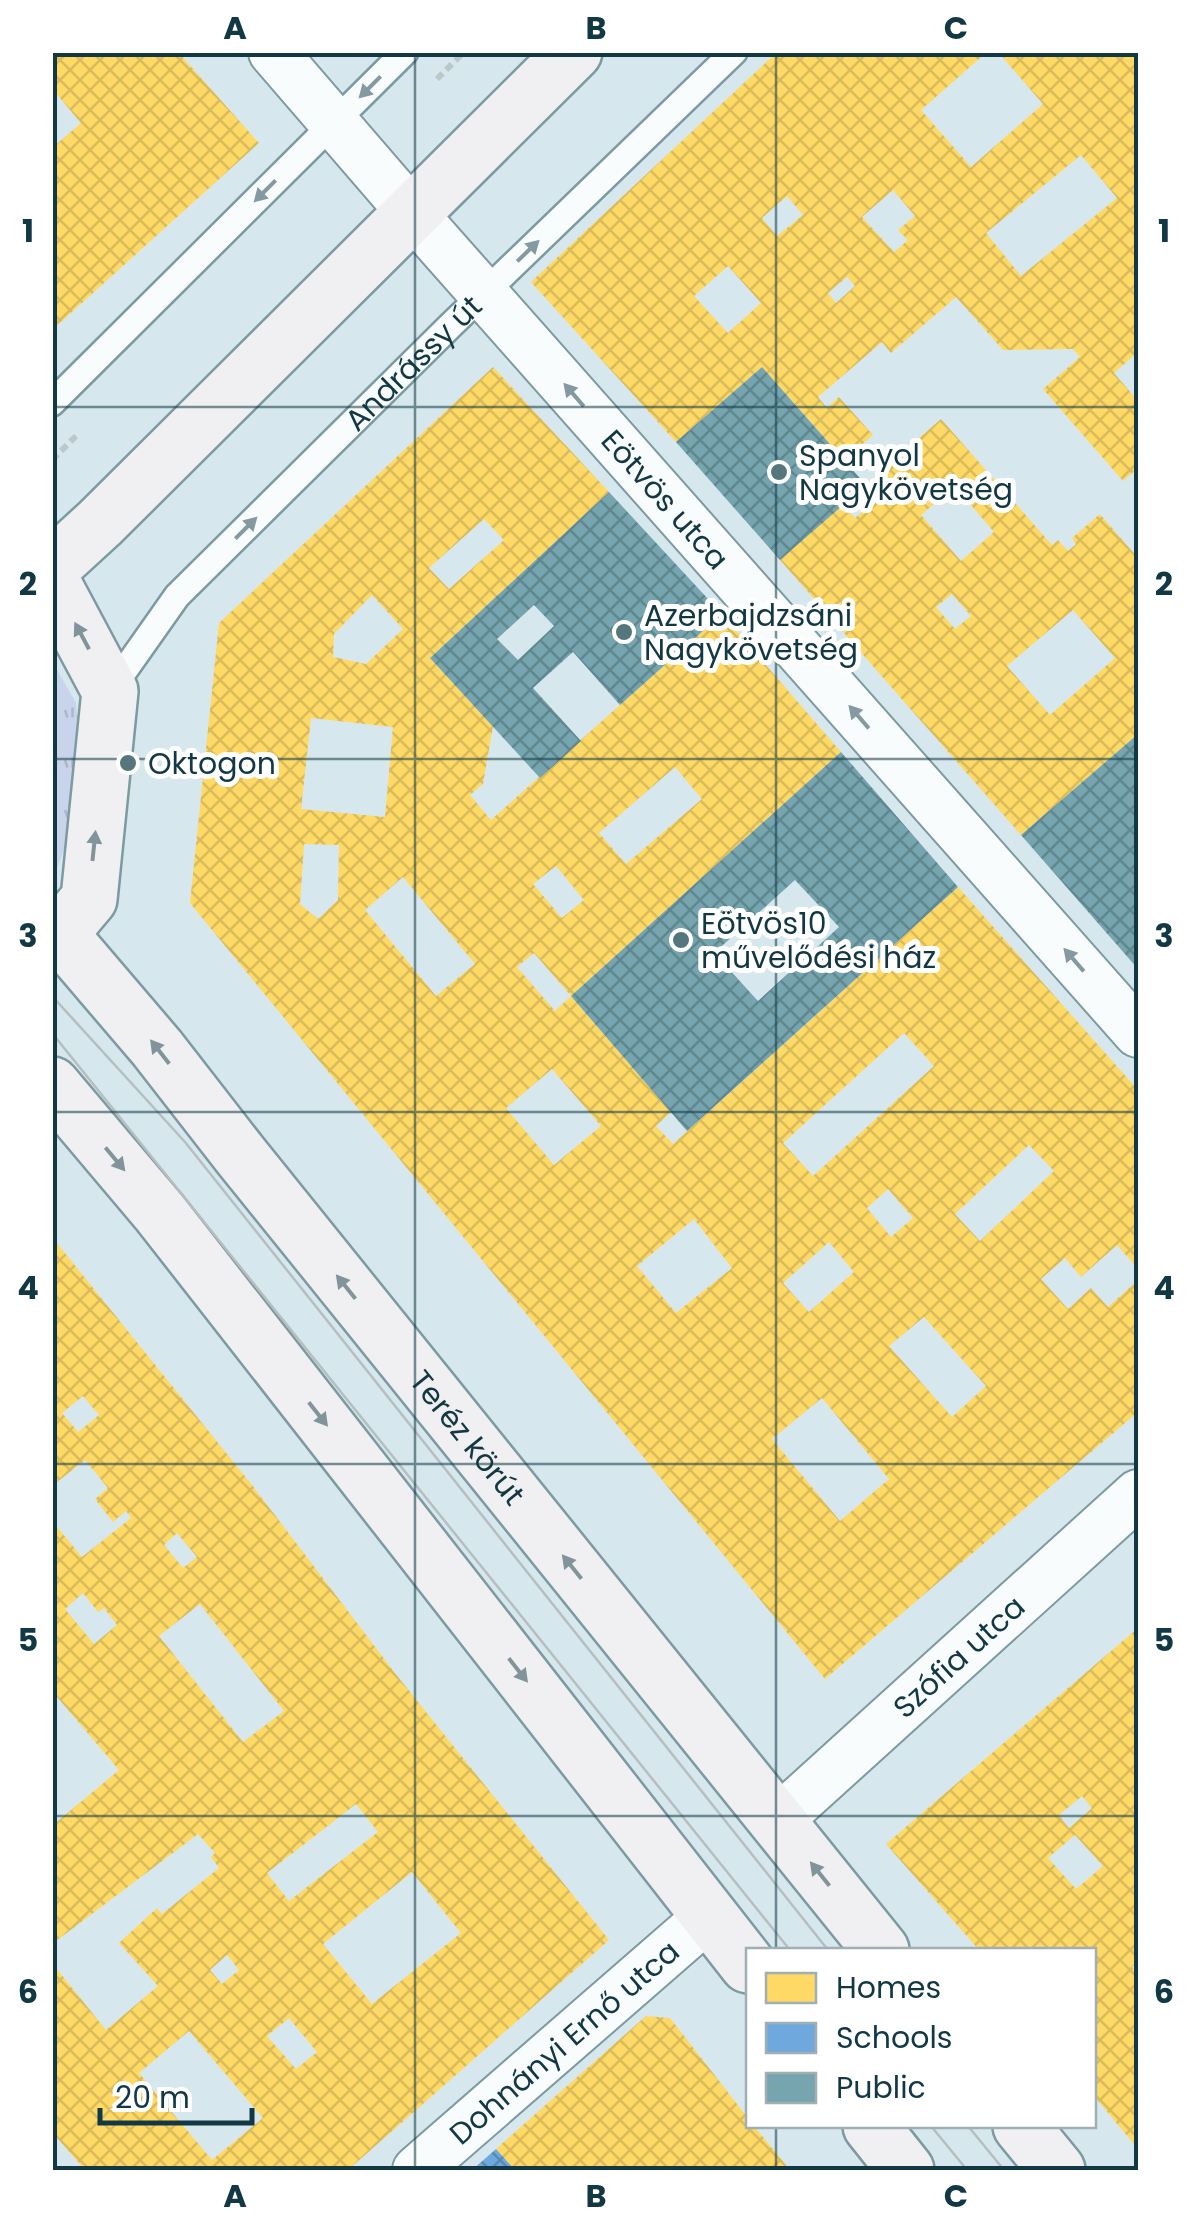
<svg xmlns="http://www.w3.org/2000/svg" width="1191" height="2223" font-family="Poppins,sans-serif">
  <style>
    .grass { fill: url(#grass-tufts) }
    .homes { fill: url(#homes-cross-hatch); fill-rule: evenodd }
    .schools { fill: url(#schools-cross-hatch) }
    .public { fill: url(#public-cross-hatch); fill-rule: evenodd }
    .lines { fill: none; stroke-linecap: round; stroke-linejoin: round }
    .lane-casing { stroke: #7c9aa1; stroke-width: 30 }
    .street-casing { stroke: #7c9aa1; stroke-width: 52 }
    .secondary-casing { stroke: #7c9aa1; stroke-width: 60 }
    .path { stroke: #bcc7c9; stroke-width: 6; stroke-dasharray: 8 5; stroke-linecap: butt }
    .lane { stroke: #f9fcfc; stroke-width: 25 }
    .street { stroke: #f9fcfc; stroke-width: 48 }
    .secondary { stroke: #f0eff2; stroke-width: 55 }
    .tram { stroke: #b7bec0; stroke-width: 2.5 }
    .oneway { fill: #859aa0 }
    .oneway2 { fill: #80949a }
    .grid { fill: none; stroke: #113843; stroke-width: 2.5; stroke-opacity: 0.55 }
    .poi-dot { fill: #56767e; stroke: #fff; stroke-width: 4 }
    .labels { text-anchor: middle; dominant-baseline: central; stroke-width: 10; stroke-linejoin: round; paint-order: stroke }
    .street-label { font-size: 30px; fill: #113843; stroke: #fff }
    .poi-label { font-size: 30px; fill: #113843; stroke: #fff; text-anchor: start }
    .neatline { fill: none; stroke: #113843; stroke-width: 4 }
    .grid-label { font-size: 32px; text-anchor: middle; font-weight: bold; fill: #113843 }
  </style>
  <defs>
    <pattern id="grass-tufts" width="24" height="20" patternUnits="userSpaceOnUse" patternTransform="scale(2.5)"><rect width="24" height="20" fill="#c9d4ec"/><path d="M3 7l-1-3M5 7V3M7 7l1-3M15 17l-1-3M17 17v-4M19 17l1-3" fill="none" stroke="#acb7cc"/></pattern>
    <pattern id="homes-cross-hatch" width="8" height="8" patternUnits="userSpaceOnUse" patternTransform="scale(2.5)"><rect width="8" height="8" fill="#ffd966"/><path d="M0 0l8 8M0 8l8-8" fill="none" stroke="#dabb5a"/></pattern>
    <pattern id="schools-cross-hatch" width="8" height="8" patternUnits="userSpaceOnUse" patternTransform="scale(2.5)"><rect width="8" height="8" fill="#6fa8dc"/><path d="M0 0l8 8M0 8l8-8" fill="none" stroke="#5a8ab4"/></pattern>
    <pattern id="public-cross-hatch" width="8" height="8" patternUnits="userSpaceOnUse" patternTransform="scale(2.5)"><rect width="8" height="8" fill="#76a5af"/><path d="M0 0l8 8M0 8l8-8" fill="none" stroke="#5f8790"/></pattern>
  </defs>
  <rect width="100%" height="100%" fill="#d6e8ed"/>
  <path class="grass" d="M54 664 76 703 80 750 65 847 54 876Z"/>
  <g class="homes">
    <path d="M52 52H178L259 143 52 330V148L81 123 55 92 52 94Z"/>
    <path d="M777 52H987L921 110 971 167 1043 104 998 52H1137L1138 55V352L1114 373 1138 401V468L1123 481 1043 389 1080 357 1073 349 1003 350 956 297 891 353 882 342 818 397 827 408 839 397 873 435 844 460 762 367 676 442 531 282ZM1081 155 1117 198 1021 276 986 233ZM893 190 915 216 898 230 908 240 894 252 862 217ZM787 196 803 215 777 236 762 218ZM728 266 761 303 728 333 694 296ZM847 277 855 286 836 303 828 293Z"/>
    <path d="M493 367 609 492 430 658 493 726 483 784 470 795 491 820 722 614 841 752 571 996 534 953 517 967 555 1011 571 996 671 1112 656 1126 673 1144 958 887 1138 1090V1269L1117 1245 1081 1277 1065 1258 1041 1279 1068 1309 1091 1288 1108 1307 1138 1280V1412L825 1679 190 903 219 623ZM484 519 504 540 449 589 429 568ZM372 595 403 629 366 664 333 657 334 634ZM311 718 393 727 385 817 301 809ZM675 767 702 799 626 864 599 833ZM304 844 339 845 338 900 318 919 300 904ZM556 866 584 900 562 918 533 884ZM403 877 475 964 436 996 365 910ZM904 1033 934 1066 813 1176 783 1143ZM552 1069 601 1126 554 1165 506 1108ZM1029 1145 1054 1171 980 1241 955 1214ZM888 1189 913 1218 891 1237 867 1208ZM694 1219 732 1268 676 1313 637 1266ZM829 1242 854 1272 809 1312 783 1283ZM924 1317 986 1386 952 1417 889 1346ZM822 1398 889 1479 840 1521 772 1439Z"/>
    <path d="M941 419 1052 545 1058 540 1068 551 1076 544 1072 538 1100 514 1138 558V734L1021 835 780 560 843 504 855 518 868 507 856 493ZM955 486 994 532 961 561 921 515ZM952 594 971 616 955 629 936 607ZM1073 610 1115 658 1050 715 1007 666Z"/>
    <path d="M52 1237 252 1485 398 1677 609 1940 348 2170H85L52 2132V1963L106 2030 158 1986 119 1943 157 1908 162 1914 219 1868 211 1857 215 1853 198 1834 52 1944V1826L119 1770 52 1691V1521L82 1557 131 1518 126 1511 113 1522 95 1499 108 1488 85 1460 52 1486ZM83 1396 99 1415 78 1432 62 1413ZM177 1533 197 1557 183 1568 164 1545ZM83 1593 98 1612 104 1608 117 1625 94 1644 65 1609ZM200 1604 284 1711 243 1742 159 1636ZM356 1804 378 1832 289 1901 267 1873ZM412 1872 461 1933 372 2004 323 1944ZM227 1955 239 1970 222 1984 210 1970ZM289 2018 317 2052 296 2069 267 2036ZM189 2031 263 2118 212 2160 139 2073Z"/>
    <path d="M1138 1628V1813L1136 1815 1138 1817V1962L1132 1967 1138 1974V2149L1094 2096V1950H979L886 1844ZM1082 1796 1092 1808 1069 1828 1059 1815ZM1075 1835 1103 1866 1076 1889 1048 1858Z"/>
    <path d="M646 2016 670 2018 748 2118V2126H754L790 2170H650L648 2167 643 2170H515L496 2149Z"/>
  </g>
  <path class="schools" d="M496 2149 515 2170H472Z"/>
  <g class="public">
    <path d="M762 367 866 485 780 560 676 442Z"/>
    <path d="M609 492 722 614 620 705 573 652 533 688 581 741 540 778 430 658ZM534 605 554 626 518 660 497 639Z"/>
    <path d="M1138 734V969L1021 835Z"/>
    <path d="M841 752 958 887 687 1131 571 996ZM795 880 839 927 758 1001 714 953Z"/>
  </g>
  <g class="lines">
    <defs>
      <g id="lane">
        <path d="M52 403 405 52"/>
        <path id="s1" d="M110 691 177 596 450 326 734 52"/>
      </g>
      <g id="street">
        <path id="s2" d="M273 52 411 212 1138 1033"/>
        <path id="s3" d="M777 1821 1138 1494"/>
        <path id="s4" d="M417 2170 710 1915"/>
      </g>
      <g id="secondary">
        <path d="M52 567 100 523 574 52"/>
        <path d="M52 582 110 691 89 899 52 943"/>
        <path id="s5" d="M52 925 157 1048 241 1156 881 1950"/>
        <path d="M52 1085 160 1213 748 1965"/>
        <path d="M871 2126 906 2170"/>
        <path d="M1021 2126 1057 2170"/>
      </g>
    </defs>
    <use href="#lane" class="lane-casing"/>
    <use href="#street" class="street-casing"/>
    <use href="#secondary" class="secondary-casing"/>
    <g class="path">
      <path d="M437 79 464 52"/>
      <path d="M52 460 76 436"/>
    </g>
    <use href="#lane" class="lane"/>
    <use href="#street" class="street"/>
    <use href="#secondary" class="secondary"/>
    <g class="tram">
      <path d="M52 996 185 1142 828 1950"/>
      <path d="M52 1033 790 1950"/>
      <path d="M931 2126 967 2170"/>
      <path d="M968 2126 1004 2170"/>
    </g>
  </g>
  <defs><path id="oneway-solid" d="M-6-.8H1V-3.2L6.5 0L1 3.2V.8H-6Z" transform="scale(2.5)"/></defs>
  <g class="oneway">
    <use href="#oneway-solid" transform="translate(370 87) rotate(135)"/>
    <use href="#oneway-solid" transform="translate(265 191) rotate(135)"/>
    <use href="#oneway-solid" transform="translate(528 251) rotate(-44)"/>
    <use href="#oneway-solid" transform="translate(574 395) rotate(-131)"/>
    <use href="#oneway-solid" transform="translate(246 528) rotate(-45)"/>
    <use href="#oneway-solid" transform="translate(859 717) rotate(-131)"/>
    <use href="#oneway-solid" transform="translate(1074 960) rotate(-131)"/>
  </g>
  <g class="oneway2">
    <use href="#oneway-solid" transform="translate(82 636) rotate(-118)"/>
    <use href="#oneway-solid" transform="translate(94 846) rotate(-84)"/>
    <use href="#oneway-solid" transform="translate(160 1052) rotate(-128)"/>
    <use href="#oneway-solid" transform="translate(115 1159) rotate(50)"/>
    <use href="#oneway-solid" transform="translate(346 1287) rotate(-129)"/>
    <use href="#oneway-solid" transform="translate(318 1414) rotate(52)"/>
    <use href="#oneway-solid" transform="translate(572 1567) rotate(-129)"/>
    <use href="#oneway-solid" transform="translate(518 1670) rotate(52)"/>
    <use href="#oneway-solid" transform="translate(820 1874) rotate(-129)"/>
  </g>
  <path class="grid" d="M415 52V2170M776 52V1950M52 407H1138M52 759H1138M52 1112H1138M52 1464H1138M52 1816H1138M776 2126V2170"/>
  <g class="poi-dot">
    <circle cx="779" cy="472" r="10"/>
    <circle cx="624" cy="632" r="10"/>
    <circle cx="128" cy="763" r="10"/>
    <circle cx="681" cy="940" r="10"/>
  </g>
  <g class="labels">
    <g class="street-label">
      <text stroke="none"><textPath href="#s1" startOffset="448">Andrássy út</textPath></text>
      <text stroke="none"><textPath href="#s2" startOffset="595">Eötvös utca</textPath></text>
      <text stroke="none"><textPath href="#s5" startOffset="660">Teréz körút</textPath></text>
      <text stroke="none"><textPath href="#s3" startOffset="245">Szófia utca</textPath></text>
      <text stroke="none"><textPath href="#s4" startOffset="195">Dohnányi Ernő utca</textPath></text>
    </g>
    <g class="poi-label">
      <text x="799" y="455">Spanyol<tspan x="799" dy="34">Nagykövetség</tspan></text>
      <text x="644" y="615">Azerbajdzsáni<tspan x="644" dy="34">Nagykövetség</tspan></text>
      <text x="148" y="763">Oktogon</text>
      <text x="701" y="923">Eötvös10<tspan x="701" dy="34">művelődési ház</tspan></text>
    </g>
  </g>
  <rect width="1191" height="2223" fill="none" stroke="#ffffff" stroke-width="110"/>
  <rect x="746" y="1948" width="350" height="180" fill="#ffffff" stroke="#a0afb4" stroke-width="2.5"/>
  <rect x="766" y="1973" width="50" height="30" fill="#ffd966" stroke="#a0afb4" stroke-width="2.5"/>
  <text x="836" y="1998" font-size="30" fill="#113843">Homes</text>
  <rect x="766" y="2023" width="50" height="30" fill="#6fa8dc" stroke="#a0afb4" stroke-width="2.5"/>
  <text x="836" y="2048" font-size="30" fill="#113843">Schools</text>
  <rect x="766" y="2073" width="50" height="30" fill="#76a5af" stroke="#a0afb4" stroke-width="2.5"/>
  <text x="836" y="2098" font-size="30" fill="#113843">Public</text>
  <path d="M100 2108v15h152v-15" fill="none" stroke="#113843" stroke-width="5"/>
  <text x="115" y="2108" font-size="30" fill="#113843" stroke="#ffffff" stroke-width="8" paint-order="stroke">20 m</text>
  <rect x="55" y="55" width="1081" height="2113" class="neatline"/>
  <g class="grid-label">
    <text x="235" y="39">A</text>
    <text x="596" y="39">B</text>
    <text x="956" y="39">C</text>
    <text x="28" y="242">1</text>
    <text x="1164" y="242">1</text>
    <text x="28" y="595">2</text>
    <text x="1164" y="595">2</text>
    <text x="28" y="947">3</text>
    <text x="1164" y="947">3</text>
    <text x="28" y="1299">4</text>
    <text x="1164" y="1299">4</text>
    <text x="28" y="1651">5</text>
    <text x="1164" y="1651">5</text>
    <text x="28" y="2003">6</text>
    <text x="1164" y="2003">6</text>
    <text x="235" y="2207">A</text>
    <text x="596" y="2207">B</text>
    <text x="956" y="2207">C</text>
  </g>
</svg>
